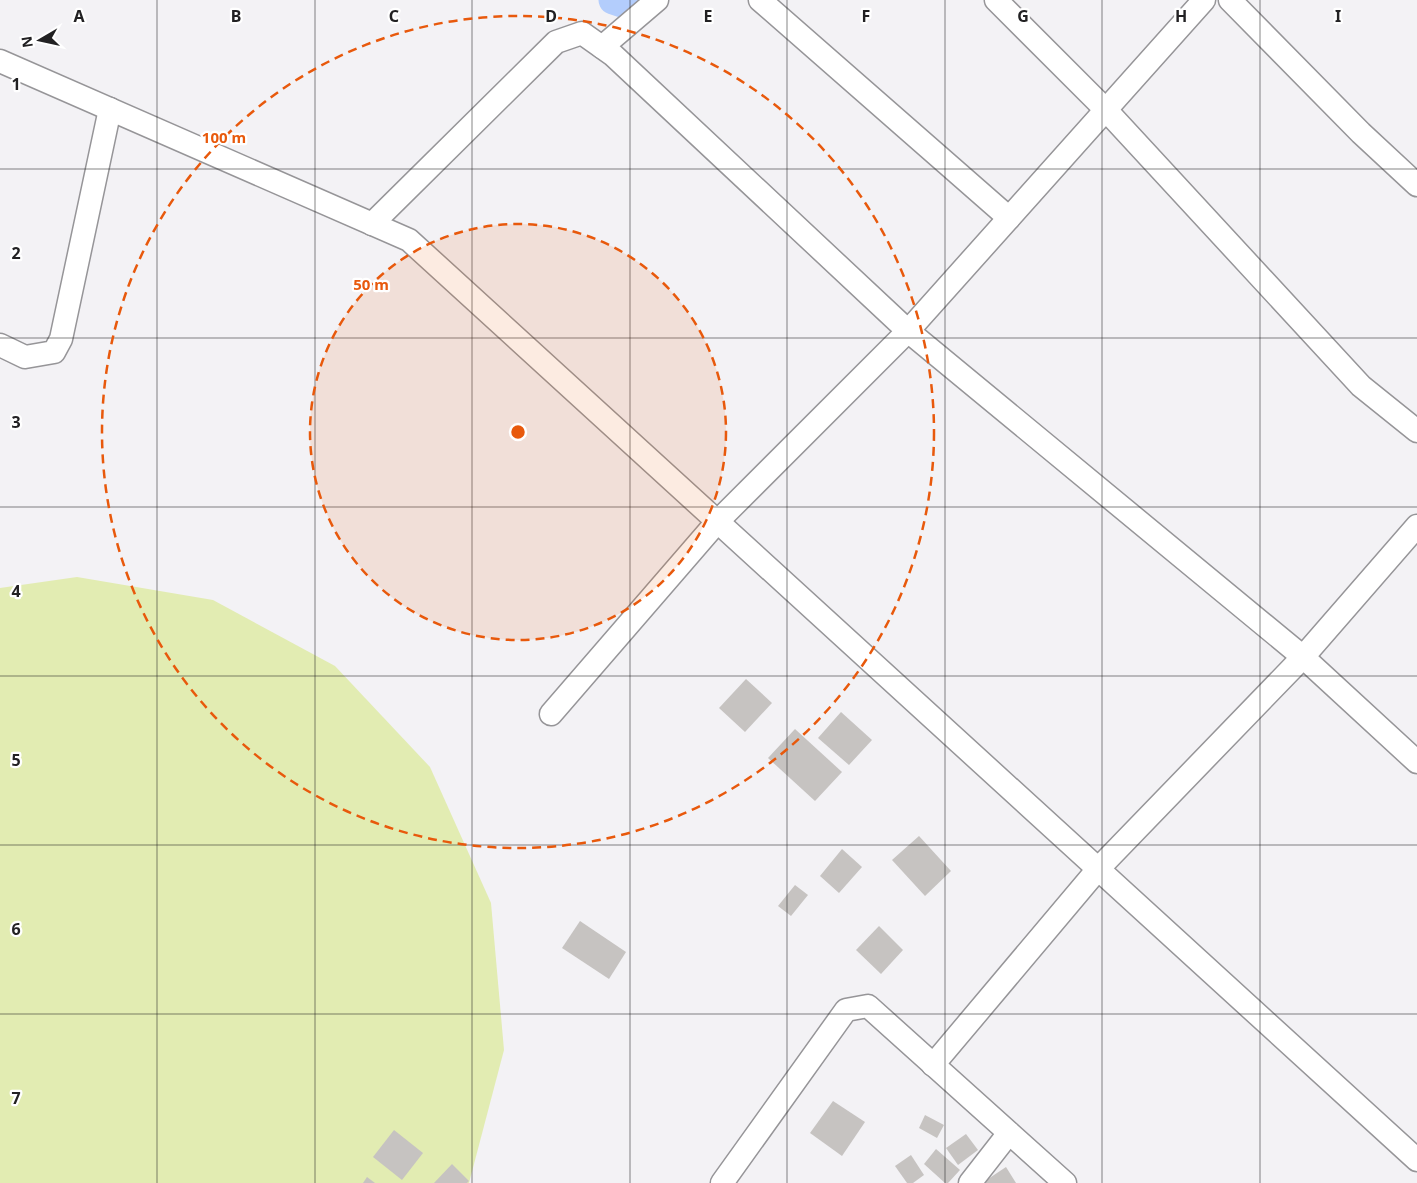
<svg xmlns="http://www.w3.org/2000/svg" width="1417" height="1183" font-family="'Noto Sans',sans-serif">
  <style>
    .green { fill: #e2ecb2 }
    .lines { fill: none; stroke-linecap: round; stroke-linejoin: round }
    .canal { stroke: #b3cdfc; stroke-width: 29 }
    .building { fill: #c6c3c1 }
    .street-casing { stroke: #969598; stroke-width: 25 }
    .street { stroke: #fff; stroke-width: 22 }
    .grid { fill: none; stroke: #222123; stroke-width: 1; stroke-opacity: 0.55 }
    .ring { fill: none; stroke: #e8590c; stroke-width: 2.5; stroke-dasharray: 9 6 }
    .grid-label { font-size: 16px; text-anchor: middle; font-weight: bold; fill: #222123; stroke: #fff; stroke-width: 4.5; stroke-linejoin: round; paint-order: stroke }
    .centre { fill: #e8590c; stroke: #fff; stroke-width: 2.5 }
    .ring-label { font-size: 15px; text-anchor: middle; font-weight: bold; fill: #e8590c; stroke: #fff; stroke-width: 4.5; stroke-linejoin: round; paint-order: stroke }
  </style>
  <rect width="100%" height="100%" fill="#f3f2f5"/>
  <path class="green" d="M77 577 213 600 335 666 430 767 491 903 504 1050 469 1183H0V588Z"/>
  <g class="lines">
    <path class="canal" d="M613 0 622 3 625 0"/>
  </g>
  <g class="building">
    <path d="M746 679 772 703 745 732 719 708Z"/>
    <path d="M841 712 872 740 849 765 818 738Z"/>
    <path d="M795 729 842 772 815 801 768 758Z"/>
    <path d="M919 836 951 871 925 896 892 860Z"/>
    <path d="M842 849 862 867 839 893 820 876Z"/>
    <path d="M795 885 808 895 791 916 778 906Z"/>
    <path d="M580 921 626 952 609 979 562 948Z"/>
    <path d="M879 926 903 950 881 974 856 950Z"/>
    <path d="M833 1101 865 1122 842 1156 810 1133Z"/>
    <path d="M925 1115 944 1125 937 1138 919 1128Z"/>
    <path d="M394 1130 423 1153 402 1180 373 1157Z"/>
    <path d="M966 1134 978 1150 958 1165 946 1148Z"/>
    <path d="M936 1149 960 1170 948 1183H945L924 1164Z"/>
    <path d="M911 1155 924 1175 913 1183H907L895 1166Z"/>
    <path d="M452 1164 469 1181 467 1183H434Z"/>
    <path d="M1006 1167 1016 1183H982Z"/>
    <path d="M367 1177 375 1183H363Z"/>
  </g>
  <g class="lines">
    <defs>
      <g id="street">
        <path d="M760 0 1009 218"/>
        <path d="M996 0 1106 110 1361 386 1417 431"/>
        <path d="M1230 0 1361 133 1417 185"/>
        <path d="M602 47 657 0"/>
        <path d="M0 61 409 240 1417 1160"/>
        <path d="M372 224 556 42 582 33 613 55 908 331 1303 657 1417 762"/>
        <path d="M0 345 25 357 54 352 61 339 110 109"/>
        <path d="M551 714 717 522 908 331 1204 0"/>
        <path d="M933 1065 1098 869 1303 657 1417 526"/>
        <path d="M722 1183 846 1010 868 1006 1065 1183"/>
        <path d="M970 1183 1009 1133"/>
      </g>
    </defs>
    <use href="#street" class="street-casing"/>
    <use href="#street" class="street"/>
  </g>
  <path class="grid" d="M157 0V1183M315 0V1183M472 0V1183M630 0V1183M787 0V1183M945 0V1183M1102 0V1183M1260 0V1183M0 169H1417M0 338H1417M0 507H1417M0 676H1417M0 845H1417M0 1014H1417"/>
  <circle cx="518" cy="432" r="208" fill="#e8590c" fill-opacity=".12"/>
  <g class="ring">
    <circle cx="518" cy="432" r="208"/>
    <circle cx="518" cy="432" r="416"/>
  </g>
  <g class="grid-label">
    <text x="79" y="22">A</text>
    <text x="236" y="22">B</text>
    <text x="394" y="22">C</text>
    <text x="551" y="22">D</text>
    <text x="708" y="22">E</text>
    <text x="866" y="22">F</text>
    <text x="1023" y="22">G</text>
    <text x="1181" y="22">H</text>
    <text x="1338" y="22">I</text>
    <text x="16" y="90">1</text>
    <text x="16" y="259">2</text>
    <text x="16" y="428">3</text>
    <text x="16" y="597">4</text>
    <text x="16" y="766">5</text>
    <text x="16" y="935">6</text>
    <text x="16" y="1104">7</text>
  </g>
  <circle cx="518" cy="432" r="8" class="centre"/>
  <g class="ring-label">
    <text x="224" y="143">100 m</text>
    <text x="371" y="290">50 m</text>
  </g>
  <g transform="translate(40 40) rotate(261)" stroke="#ffffff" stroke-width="4" paint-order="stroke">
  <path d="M0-4L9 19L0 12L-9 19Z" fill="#222123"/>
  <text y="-8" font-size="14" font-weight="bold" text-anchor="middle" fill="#222123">N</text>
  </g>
</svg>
